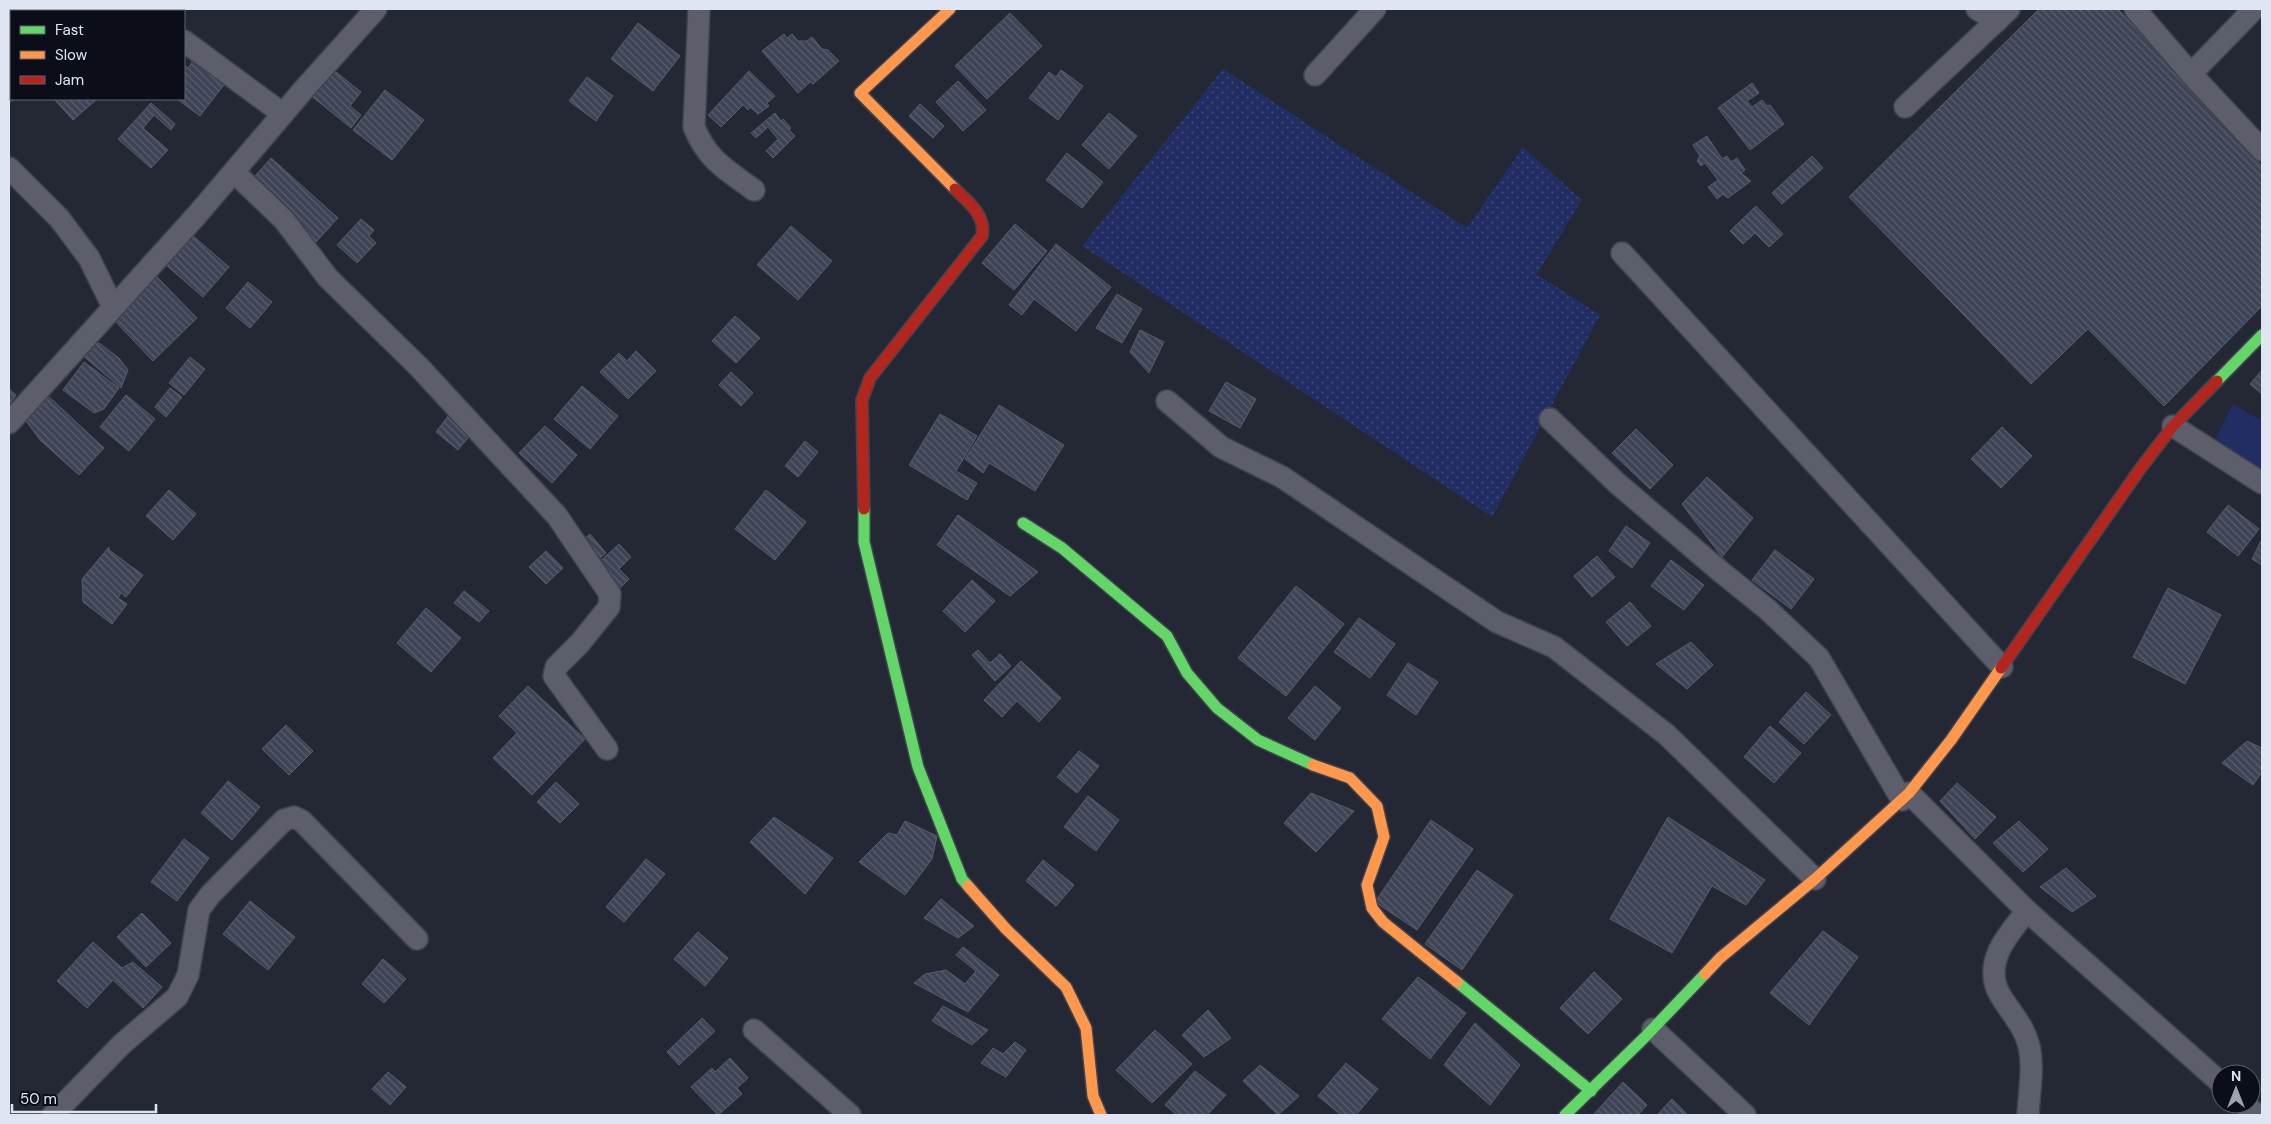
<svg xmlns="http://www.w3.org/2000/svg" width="2271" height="1124" font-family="'DM Sans',sans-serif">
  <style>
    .grass { fill: url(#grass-dots) }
    .pitch { fill: #212d63 }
    .building { fill: url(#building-back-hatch); stroke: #585c67 }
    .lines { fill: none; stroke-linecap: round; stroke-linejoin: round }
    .street-casing { stroke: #41444f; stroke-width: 24 }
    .fast-casing { stroke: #41444f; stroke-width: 14 }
    .slow-casing { stroke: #41444f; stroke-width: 14 }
    .jam-casing { stroke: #41444f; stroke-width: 14 }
    .street { stroke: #5c5f6b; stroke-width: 21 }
    .fast { stroke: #63d668; stroke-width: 11 }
    .slow { stroke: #ff974d; stroke-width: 11 }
    .jam { stroke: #b3261e; stroke-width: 11 }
  </style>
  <defs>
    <pattern id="grass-dots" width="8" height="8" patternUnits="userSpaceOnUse" patternTransform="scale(1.25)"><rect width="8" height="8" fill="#212d63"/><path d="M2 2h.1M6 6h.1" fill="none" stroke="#414b7a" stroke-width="1.8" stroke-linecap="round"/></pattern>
    <pattern id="building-back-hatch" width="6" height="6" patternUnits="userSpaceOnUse" patternTransform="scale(1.25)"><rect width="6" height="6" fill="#3e4356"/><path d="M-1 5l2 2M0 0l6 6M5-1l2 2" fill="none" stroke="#5a5e6f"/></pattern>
  </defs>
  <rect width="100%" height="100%" fill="#242835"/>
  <path class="grass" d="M1223 69 1467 228 1523 147 1582 200 1537 274 1600 315 1492 517 1082 246Z"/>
  <path class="pitch" d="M2233 404 2262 421V482L2210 450Z"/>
  <g class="building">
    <path d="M2039 9H2118L2262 166V306L2164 406 2088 329 2031 384 1849 197Z"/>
    <path d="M1010 13 1042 46 987 99 955 66Z"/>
    <path d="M638 23 680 56 653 91 611 59Z"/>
    <path d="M784 34 787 38 792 34 798 41H807L812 37 822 49 828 50 839 61 813 84 810 82 798 93 762 51Z"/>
    <path d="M195 58 226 82 200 116 177 99H184V65L188 68Z"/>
    <path d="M331 68 361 92 350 106 361 115 351 128 309 94Z"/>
    <path d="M1061 70 1083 86 1058 120 1029 98 1049 72 1056 77Z"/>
    <path d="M749 71 775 96 767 103 769 106 758 114 750 107 748 110 743 105 721 127 708 115Z"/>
    <path d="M587 77 613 96 596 121 569 101Z"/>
    <path d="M958 81 986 110 963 131 936 102Z"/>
    <path d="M1752 83 1759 93 1747 101 1752 107 1762 100 1767 106 1770 105 1784 124 1750 150 1718 108Z"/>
    <path d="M385 90 424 120 392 160 353 130Z"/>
    <path d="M54 99H97L73 120Z"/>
    <path d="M151 103 175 124 171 130 154 115 143 128 168 150 151 168 118 139Z"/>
    <path d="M920 104 944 126 933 138 909 116Z"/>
    <path d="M775 113 781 121 783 119 791 128 789 130 795 136 773 158 766 151 778 139 768 127 756 138 751 133Z"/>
    <path d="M1109 113 1137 136 1109 169 1082 145Z"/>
    <path d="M1707 136 1722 159 1727 156 1731 162 1737 158 1745 170 1741 173 1751 181 1728 198 1723 194 1717 199 1708 187 1718 180 1705 163 1701 166 1697 161 1700 156 1693 145Z"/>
    <path d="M1067 153 1103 182 1082 208 1046 180Z"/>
    <path d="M1812 156 1823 168 1782 204 1772 193Z"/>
    <path d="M271 158 338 218 314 244 248 184Z"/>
    <path d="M1756 206 1783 234 1769 247 1755 233 1743 244 1730 231Z"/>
    <path d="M361 219 374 230 369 236 376 243 357 263 337 245Z"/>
    <path d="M1015 224 1047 251 1014 290 982 263Z"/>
    <path d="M791 226 832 261 798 300 757 265Z"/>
    <path d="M192 235 229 267 203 297 166 265Z"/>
    <path d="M1056 244 1111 287 1076 331 1034 299 1022 315 1009 305Z"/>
    <path d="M154 274 197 318 153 361 110 316Z"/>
    <path d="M248 282 272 302 250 328 226 308Z"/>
    <path d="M1117 294 1142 309 1122 343 1096 328Z"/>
    <path d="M735 316 760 338 736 363 712 341Z"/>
    <path d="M1140 330 1164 342 1149 373 1130 352Z"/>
    <path d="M99 343 119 358 128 370 121 388 81 354 90 344Z"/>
    <path d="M636 351 656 371 628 399 600 372 619 353 627 361Z"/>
    <path d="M190 357 205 369 184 395 169 383Z"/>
    <path d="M84 362 119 388 104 409 94 413 63 390Z"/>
    <path d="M2262 370V394L2250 384Z"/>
    <path d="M731 372 753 393 741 406 719 385Z"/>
    <path d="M1226 382 1256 399 1240 428 1209 411Z"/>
    <path d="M582 386 618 416 590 449 554 419Z"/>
    <path d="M170 388 182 397 166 417 155 407Z"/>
    <path d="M9 389 16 395 9 405Z"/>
    <path d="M45 393 104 448 79 475 41 441 26 421 34 406Z"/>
    <path d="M126 395 155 419 129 451 100 427Z"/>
    <path d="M999 405 1064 445 1035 491 989 463 983 473 965 459Z"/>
    <path d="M940 414 977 436 956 471 977 483 967 500 909 465Z"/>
    <path d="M449 415 472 433 458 450 436 432Z"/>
    <path d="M545 426 577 455 552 483 519 453Z"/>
    <path d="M2002 427 2032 456 2001 488 1971 459Z"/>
    <path d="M1636 429 1673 465 1650 489 1612 453Z"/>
    <path d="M805 441 818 452 798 477 785 466Z"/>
    <path d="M1707 477 1753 518 1722 557 1682 504Z"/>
    <path d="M169 490 196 514 173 540 146 516Z"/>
    <path d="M766 490 806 522 775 560 735 529Z"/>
    <path d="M2228 505 2259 529 2238 556 2207 532Z"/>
    <path d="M958 515 1038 572 1010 596 937 545Z"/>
    <path d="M1626 526 1650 543 1632 568 1609 551Z"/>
    <path d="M590 534 606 553 597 561 580 542Z"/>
    <path d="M2262 539V565L2252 559Z"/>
    <path d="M619 544 631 557 619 569 629 579 619 589 596 565Z"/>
    <path d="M109 547V550L143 575 126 597 121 593 118 598 127 604 112 624 83 602 82 579Z"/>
    <path d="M1775 550 1814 579 1791 609 1752 580Z"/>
    <path d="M546 551 563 568 546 584 529 567Z"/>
    <path d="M1597 556 1615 577 1592 597 1574 576Z"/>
    <path d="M1671 560 1704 585 1684 610 1651 586Z"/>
    <path d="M972 580 995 601 965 632 943 611Z"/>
    <path d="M1296 586 1344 624 1286 696 1238 658Z"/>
    <path d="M2168 588 2221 615 2185 684 2133 657Z"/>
    <path d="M464 591 489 611 479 622 454 603Z"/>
    <path d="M1630 602 1651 626 1627 646 1606 622Z"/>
    <path d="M426 608 461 638 431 672 397 643Z"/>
    <path d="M1359 618 1395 644 1370 678 1334 652Z"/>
    <path d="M1691 642 1713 665 1687 689 1656 664Z"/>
    <path d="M978 650 990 663 1000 654 1011 666 995 681 972 655Z"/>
    <path d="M1021 661 1061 698 1039 722 1017 701 1002 717 984 700Z"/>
    <path d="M1408 663 1438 682 1416 715 1387 695Z"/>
    <path d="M528 686 585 739 532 795 493 758 517 733 499 716Z"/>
    <path d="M1315 686 1341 708 1315 740 1288 718Z"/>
    <path d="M1806 692 1831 715 1804 744 1779 722Z"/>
    <path d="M286 725 313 751 289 775 262 749Z"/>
    <path d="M1770 726 1801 753 1774 783 1744 757Z"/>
    <path d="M2247 741 2262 748V772L2253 785 2222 763Z"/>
    <path d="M1079 751 1099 766 1077 793 1057 777Z"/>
    <path d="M228 781 260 807 232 840 201 813Z"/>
    <path d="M556 782 579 804 560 823 537 802Z"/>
    <path d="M1957 783 1996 817 1975 839 1940 801Z"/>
    <path d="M1311 793 1354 811 1316 852 1284 823Z"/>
    <path d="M1088 796 1119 820 1096 851 1064 827Z"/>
    <path d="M774 817 833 858 805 894 750 842Z"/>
    <path d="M1668 817 1765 880 1746 905 1712 886 1672 953 1610 919Z"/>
    <path d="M1431 820 1473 849 1417 930 1375 902Z"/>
    <path d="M905 821 937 836 932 859 905 895 859 862 888 833 897 835Z"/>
    <path d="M2019 821 2048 849 2023 872 1993 843Z"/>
    <path d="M184 839 209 858 177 901 151 882Z"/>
    <path d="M646 859 665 874 624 922 606 907Z"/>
    <path d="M1043 860 1074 885 1056 906 1026 881Z"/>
    <path d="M2066 868 2096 896 2072 912 2040 887Z"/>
    <path d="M1477 870 1513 895 1462 970 1425 944Z"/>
    <path d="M941 899 974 926 958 938 924 918Z"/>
    <path d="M250 901 295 937 268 970 223 934Z"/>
    <path d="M142 913 171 943 146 967 117 937Z"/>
    <path d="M1823 931 1858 957 1809 1025 1770 993Z"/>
    <path d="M698 932 728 958 705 986 674 959Z"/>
    <path d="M93 942 122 968 133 962 162 987 143 1008 113 980 87 1008 57 981Z"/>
    <path d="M963 947 999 975 968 1012 914 983 925 974 946 970 965 984 976 971 956 955Z"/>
    <path d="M383 959 406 979 384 1003 362 984Z"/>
    <path d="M1594 972 1622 999 1588 1034 1560 1008Z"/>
    <path d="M1418 977 1466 1013 1430 1059 1382 1019Z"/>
    <path d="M943 1006 988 1030 972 1045 932 1021Z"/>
    <path d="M1208 1010 1231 1038 1204 1057 1182 1035Z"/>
    <path d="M702 1018 715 1031 679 1065 667 1052Z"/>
    <path d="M1475 1023 1520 1065 1490 1105 1444 1065Z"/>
    <path d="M1155 1030 1192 1064 1152 1103 1116 1070Z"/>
    <path d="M1015 1042 1026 1050 1006 1077 981 1063 993 1048 1003 1054Z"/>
    <path d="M730 1058 748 1078 737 1088 742 1094 718 1115 691 1087 712 1068 715 1072Z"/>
    <path d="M1346 1063 1378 1089 1356 1115H1341L1318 1096Z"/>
    <path d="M1260 1065 1299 1096 1278 1115 1243 1081Z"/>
    <path d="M1195 1071 1226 1095 1207 1115H1177L1165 1105Z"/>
    <path d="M388 1072 406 1087 390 1105 372 1089Z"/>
    <path d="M1623 1082 1647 1105 1638 1115H1593Z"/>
    <path d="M1672 1099 1688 1115H1657Z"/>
  </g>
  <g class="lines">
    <defs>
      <g id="street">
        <path d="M130 9 135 11"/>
        <path d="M699 9 694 127C707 160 727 170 754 190"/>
        <path d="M1977 9 1997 21"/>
        <path d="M2135 9 2191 74 2262 150"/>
        <path d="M88 11 99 9"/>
        <path d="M184 41 283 114"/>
        <path d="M2191 74 2254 9"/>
        <path d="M1315 75 1375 9"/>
        <path d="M9 90 11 86"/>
        <path d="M1905 107 2009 9"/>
        <path d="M9 168 59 218 89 258 113 307"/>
        <path d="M234 172 284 220 328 278 418 366 557 516 610 594 609 607 580 643 556 667 554 676 607 749"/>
        <path d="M1622 253 2002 667"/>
        <path d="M1167 401 1221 447 1282 477 1497 622 1554 647 1667 735 1815 879"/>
        <path d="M1550 419 1618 484 1720 571 1767 609 1819 658 1902 800"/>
        <path d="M9 423 196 216 305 88 376 9"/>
        <path d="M2173 426 2262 483"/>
        <path d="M1909 793 2027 911C2008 934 1983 962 1999 993 2009 1011 2024 1025 2029 1046 2034 1068 2029 1093 2028 1115"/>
        <path d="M2027 911 2221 1083"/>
        <path d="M1653 1029 1745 1115"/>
        <path d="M754 1030 850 1115"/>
        <path d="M2244 1104 2257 1115"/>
        <path d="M53 1115 122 1044 177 997 188 975 199 910 210 895 284 820 294 817 302 821 417 939"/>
      </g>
      <g id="fast">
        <path d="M2217 381 2262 335"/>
        <path d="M864 509V542L918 767 962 879 968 886"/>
        <path d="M1023 523 1062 548 1167 636 1187 673 1217 708 1258 740 1313 765"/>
        <path d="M1457 982 1591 1091"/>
        <path d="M1565 1115 1644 1038 1705 974"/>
      </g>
      <g id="slow">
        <path d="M950 9 860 93 955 189"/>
        <path d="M1313 765 1350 778 1377 806 1384 837 1367 885 1372 908 1383 922 1457 982"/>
        <path d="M968 886 1006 929 1066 987 1086 1028 1093 1096 1101 1115"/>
        <path d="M1705 974 1720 958 1815 879 1909 793 1951 740 2001 668"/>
      </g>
      <g id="jam">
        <path d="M864 509 862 400 870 378 982 236C986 215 969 203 955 189"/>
        <path d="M2001 668 2140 469 2173 426 2217 381"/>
      </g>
    </defs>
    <use href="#street" class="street-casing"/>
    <use href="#fast" class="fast-casing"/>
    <use href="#slow" class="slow-casing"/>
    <use href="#jam" class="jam-casing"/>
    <use href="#street" class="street"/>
    <use href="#fast" class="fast"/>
    <use href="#slow" class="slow"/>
    <use href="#jam" class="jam"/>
  </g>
  <rect width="2271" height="1124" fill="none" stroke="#e0e5f4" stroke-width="20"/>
  <rect x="10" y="10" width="175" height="90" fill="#0b0e18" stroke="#606470"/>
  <rect x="20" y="26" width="25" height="8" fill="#63d668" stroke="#606470"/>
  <text x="55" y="35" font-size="15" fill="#e0e5f4">Fast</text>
  <rect x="20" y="51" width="25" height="8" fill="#ff974d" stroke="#606470"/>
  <text x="55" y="60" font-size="15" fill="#e0e5f4">Slow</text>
  <rect x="20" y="76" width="25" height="8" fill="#b3261e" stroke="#606470"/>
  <text x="55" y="85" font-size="15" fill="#e0e5f4">Jam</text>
  <g transform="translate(2236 1089)"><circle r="24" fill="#0b0e18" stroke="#606470"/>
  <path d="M0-4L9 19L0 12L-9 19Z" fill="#9ea3b1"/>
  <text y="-8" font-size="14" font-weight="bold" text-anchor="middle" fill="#e0e5f4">N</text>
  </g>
  <path d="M12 1104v8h144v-8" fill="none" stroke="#e0e5f4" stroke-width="2.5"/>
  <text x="20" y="1104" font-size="15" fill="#e0e5f4" stroke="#0b0e18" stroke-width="4" paint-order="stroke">50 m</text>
</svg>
